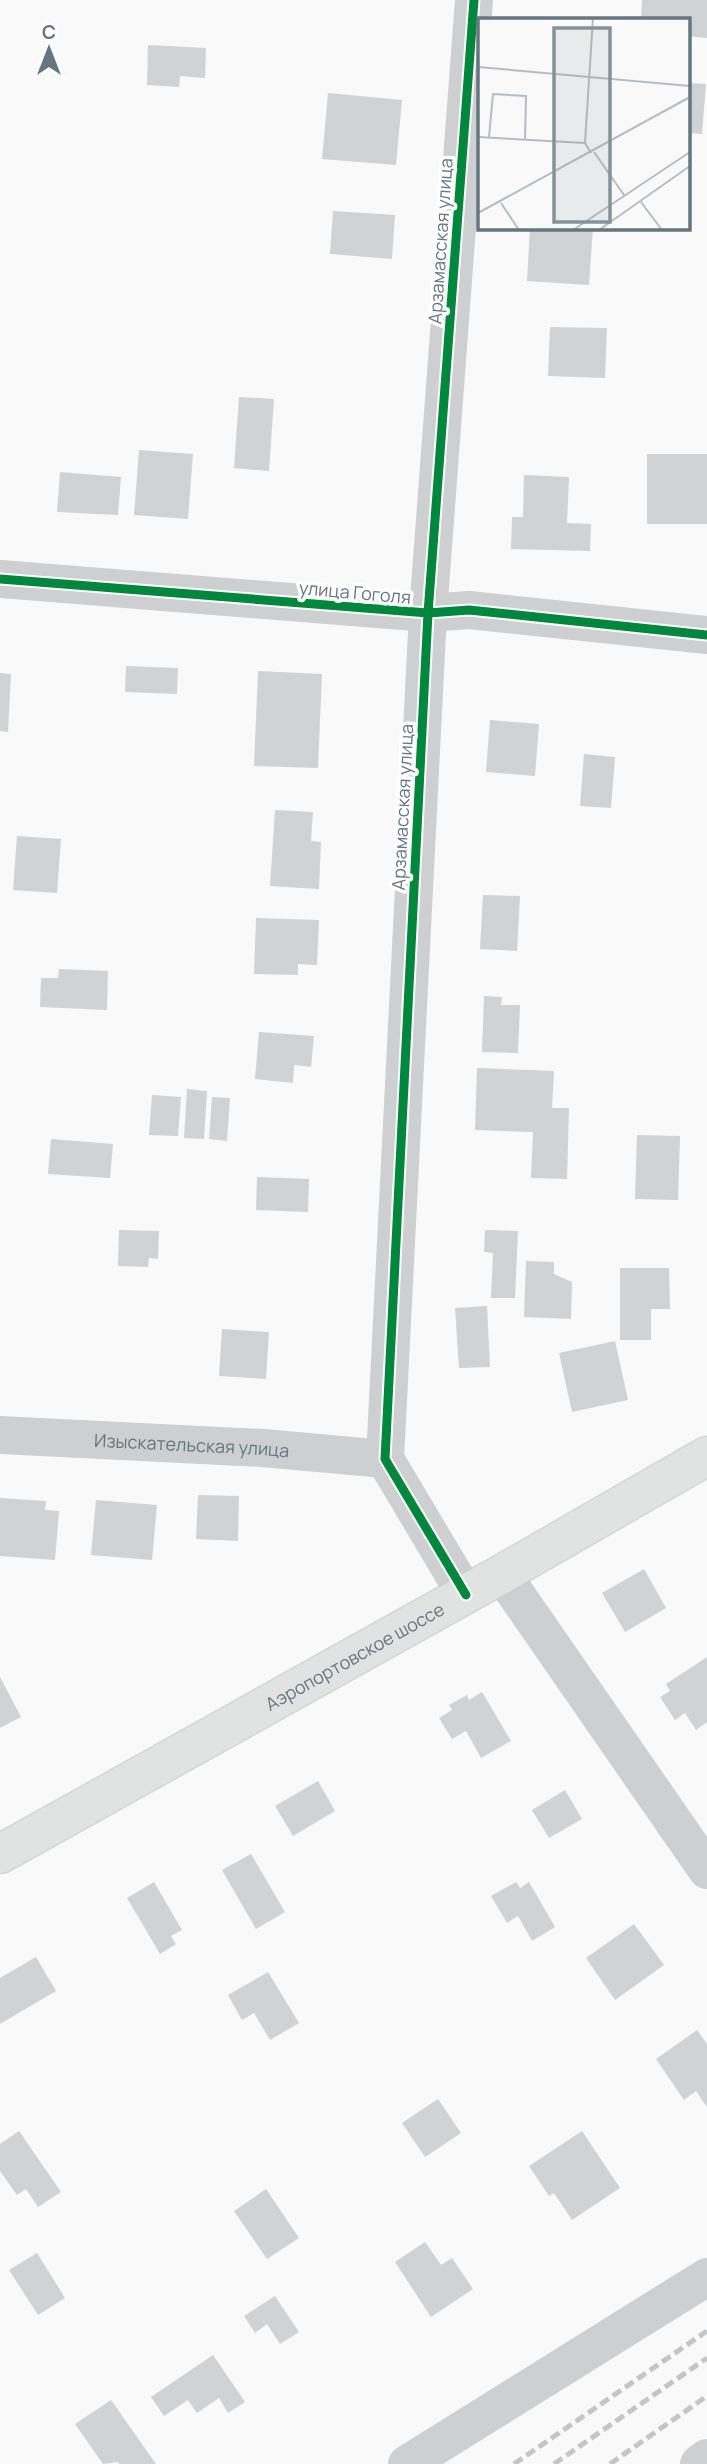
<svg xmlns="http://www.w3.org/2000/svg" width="707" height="2464" font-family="Manrope,sans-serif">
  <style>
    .building { fill: #d0d2d3 }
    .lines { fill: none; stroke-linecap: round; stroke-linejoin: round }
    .primary-casing { stroke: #d5d6d7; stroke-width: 41 }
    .street { stroke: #cecfd0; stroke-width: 38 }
    .primary { stroke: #e1e2e2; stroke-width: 38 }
    .rail { stroke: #c3c5c6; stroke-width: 5; stroke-dasharray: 10 5; stroke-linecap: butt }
    .cycleway-casing { stroke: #fff; stroke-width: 13 }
    .cycleway { stroke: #00873e; stroke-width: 9 }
    .labels { text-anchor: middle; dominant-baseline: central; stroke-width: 7; stroke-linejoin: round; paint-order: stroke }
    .street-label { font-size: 18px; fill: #657683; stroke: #fff }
    .inset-road { fill: none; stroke: #b5bdc3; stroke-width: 2 }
    .view { fill: #84929c; fill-opacity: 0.15; stroke: #84929c; stroke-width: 3.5 }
    .inset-edge { fill: none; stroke: #657683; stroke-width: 3.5 }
  </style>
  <rect width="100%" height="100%" fill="#f9f9f9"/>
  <g class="building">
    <path d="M642 0H707V38L688 36V19H641Z"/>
    <path d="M148 45 206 48 205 78 180 76 179 87 147 85Z"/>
    <path d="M688 83 706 84 702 134 688 133Z"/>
    <path d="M328 93 402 100 396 165 322 159Z"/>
    <path d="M333 211 395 215 392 259 330 254Z"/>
    <path d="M530 228H593L589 285 527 281Z"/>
    <path d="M550 327 607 328 605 378 548 376Z"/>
    <path d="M239 397 274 399 269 471 234 468Z"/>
    <path d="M139 450 193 454 188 519 134 515Z"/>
    <rect x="647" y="454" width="60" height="70"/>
    <path d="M60 472 121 477 118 515 57 512Z"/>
    <path d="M524 475 569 477 567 523 591 524 590 551 511 549 512 517H523Z"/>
    <path d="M126 666 178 668 177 694 125 692Z"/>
    <path d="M258 671 322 674 318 768 254 766Z"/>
    <path d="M0 673 11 674 8 732 0 731Z"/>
    <path d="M490 720 539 724 535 776 486 772Z"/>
    <path d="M584 754 615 757 611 808 580 806Z"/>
    <path d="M275 810 313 812 311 841 321 842 319 889 270 886Z"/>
    <path d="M17 836 61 839 57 893 13 890Z"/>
    <path d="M483 895 520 896 517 951 480 949Z"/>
    <path d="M256 918 319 920 317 965 298 964V975L254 974Z"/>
    <path d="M59 969 108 971 107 1010 40 1007 41 978H58Z"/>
    <path d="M484 996 502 997 501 1005H520L518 1053 482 1052Z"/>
    <path d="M259 1032 314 1036 311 1067 294 1065 293 1083 255 1079Z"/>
    <path d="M477 1068 554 1071 552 1108H569L567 1179 531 1178 533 1132 475 1130Z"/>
    <path d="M187 1089 207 1091 204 1139 184 1138Z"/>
    <path d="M152 1095 181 1097 178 1136 149 1135Z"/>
    <path d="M212 1097 230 1098 227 1141 209 1139Z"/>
    <path d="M637 1135 680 1136 678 1200 635 1199Z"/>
    <path d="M51 1139 113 1144 110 1178 48 1174Z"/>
    <path d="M257 1177 309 1179 308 1212 256 1210Z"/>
    <path d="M119 1230 159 1231 158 1259 149 1258 148 1267 118 1266Z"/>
    <path d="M485 1230 518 1231 515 1298H491L493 1253 484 1252Z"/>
    <path d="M526 1261 554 1262V1274L572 1282 571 1319 524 1317Z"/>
    <path d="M620 1268H669L670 1309H651V1340H620Z"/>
    <path d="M487 1306 490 1367 459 1368 455 1308Z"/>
    <path d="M222 1329 269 1332 266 1379 219 1376Z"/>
    <path d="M615 1341 628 1400 572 1412 559 1353Z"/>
    <path d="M198 1495 239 1496 238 1541 196 1539Z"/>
    <path d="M0 1498 46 1501 45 1510 59 1511 55 1560 0 1556Z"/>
    <path d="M96 1500 157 1505 152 1560 91 1555Z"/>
    <path d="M644 1569 666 1608 625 1632 602 1593Z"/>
    <path d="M707 1657V1722L696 1730 685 1713 675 1720 660 1697 670 1691 666 1684Z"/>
    <path d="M0 1677 21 1717 0 1728Z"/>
    <path d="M482 1692 511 1741 481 1758 466 1731 452 1739 439 1718 452 1710 449 1705 467 1695 469 1700Z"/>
    <path d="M318 1781 335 1811 293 1836 275 1806Z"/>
    <path d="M565 1790 582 1819 549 1838 532 1810Z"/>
    <path d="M251 1854 285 1912 256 1929 222 1870Z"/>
    <path d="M154 1882 182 1930 171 1936 176 1944 160 1954 127 1898Z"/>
    <path d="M516 1882 520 1888 529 1882 555 1927 532 1941 518 1916 507 1923 491 1896Z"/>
    <path d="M634 1924 664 1965 615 2000 586 1958Z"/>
    <path d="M36 1957 56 1991 0 2024V1978Z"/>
    <path d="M268 1972 299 2023 270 2040 254 2013 242 2020 228 1995Z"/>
    <path d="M697 2030 707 2044V2107L696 2091 684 2100 656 2059Z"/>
    <path d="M438 2099 461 2133 425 2157 402 2123Z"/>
    <path d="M19 2131 61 2192 38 2207 26 2189 17 2195 0 2171V2144Z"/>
    <path d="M582 2131 620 2188 572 2220 554 2193 549 2196 529 2166Z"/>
    <path d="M266 2189 299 2238 267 2259 234 2211Z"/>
    <path d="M425 2242 441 2265 452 2258 473 2289 431 2317 395 2262Z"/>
    <path d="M37 2253 65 2298 38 2315 9 2270Z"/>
    <path d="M275 2296 299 2332 280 2344 267 2324 255 2333 244 2316Z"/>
    <path d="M213 2355 245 2402 228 2413 219 2398 197 2413 188 2400 164 2416 151 2397Z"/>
    <path d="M111 2400 156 2464H119L118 2462 103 2464 75 2424Z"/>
  </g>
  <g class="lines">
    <defs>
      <g id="primary">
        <path id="s2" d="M0 1854 502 1574 707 1456"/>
      </g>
    </defs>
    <use href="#primary" class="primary-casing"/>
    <g class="street">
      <path d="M0 579 428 613 469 610 707 635"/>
      <path id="s1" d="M0 1435 263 1448 385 1459"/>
      <path d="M502 1574 707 1870"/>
      <path d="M466 1595 385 1459 428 613 474 0"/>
      <path d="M407 2464 707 2277"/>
      <path d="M699 2464 707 2458"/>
    </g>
    <use href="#primary" class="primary"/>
    <g class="rail">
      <path d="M514 2464 707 2331"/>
      <path d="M554 2464 707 2358"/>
      <path d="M610 2464 707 2396"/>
    </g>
    <defs>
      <g id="cycleway">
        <path d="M0 579 428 613 469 610 707 635"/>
        <path d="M466 1595 385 1459 428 613 474 0"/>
      </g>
    </defs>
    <use href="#cycleway" class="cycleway-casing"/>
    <use href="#cycleway" class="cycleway"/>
  </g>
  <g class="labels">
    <g class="street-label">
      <text transform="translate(440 241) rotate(-86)">Арзамасская улица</text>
      <text transform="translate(355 592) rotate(5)">улица Гоголя</text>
      <text transform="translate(402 807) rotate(-87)">Арзамасская улица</text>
      <text stroke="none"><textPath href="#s1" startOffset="192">Изыскательская улица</textPath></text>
      <text stroke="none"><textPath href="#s2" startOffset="406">Аэропортовское шоссе</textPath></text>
    </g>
  </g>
  <g transform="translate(478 18)">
    <rect width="212" height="212" fill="#f9f9f9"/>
    <path class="inset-road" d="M0 49 212 68M0 119 107 125M11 119 15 76 48 78 47 121M116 134 146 177M113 135 107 125 115 0M163 184 184 212M23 185 41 212M0 195 212 79M95 212 212 134M121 212 212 148"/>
    <path class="view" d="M76 10H132V204H76Z"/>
    <rect width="212" height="212" class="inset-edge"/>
  </g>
  <g transform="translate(49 49)" stroke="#ffffff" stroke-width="5" paint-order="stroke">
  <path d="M0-5L12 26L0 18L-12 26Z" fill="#657683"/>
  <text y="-10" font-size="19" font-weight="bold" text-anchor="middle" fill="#657683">С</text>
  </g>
</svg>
